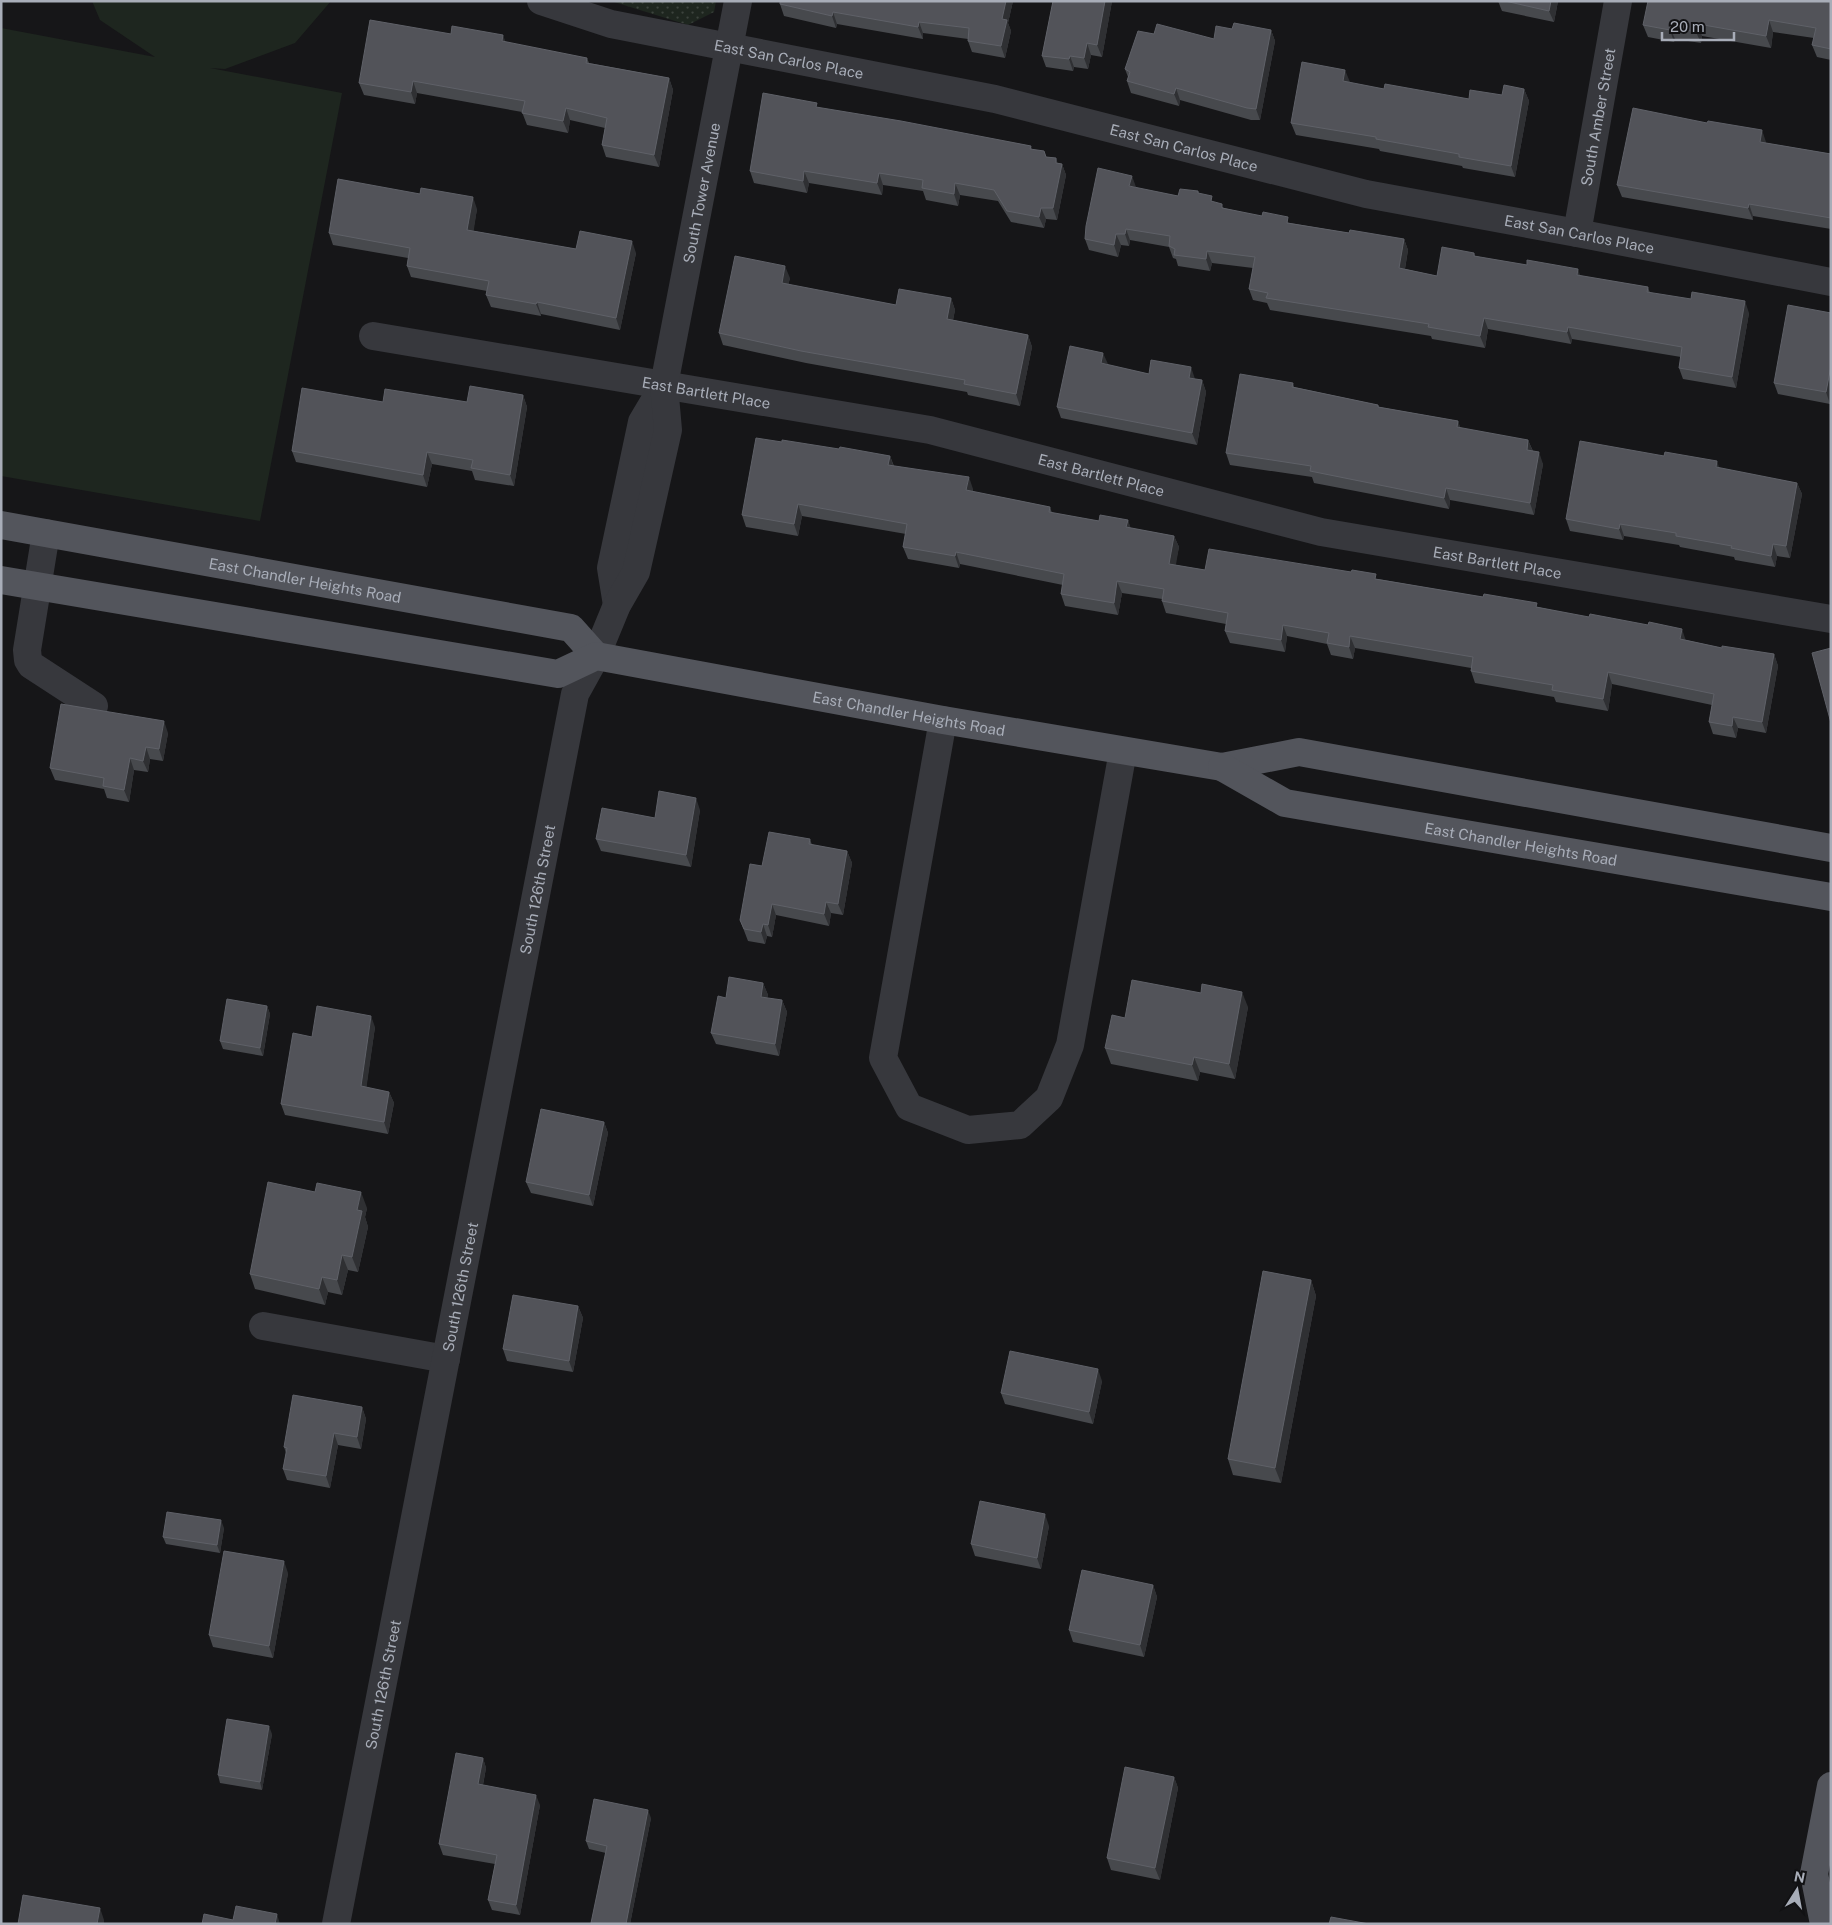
<svg xmlns="http://www.w3.org/2000/svg" width="1832" height="1925" font-family="'Public Sans',sans-serif">
  <style>
    .green { fill: #1e261f }
    .park { fill: url(#park-dots) }
    .lines { fill: none; stroke-linecap: round; stroke-linejoin: round }
    .minor { stroke: #37383d; stroke-width: 28 }
    .major { stroke: #53555c; stroke-width: 28 }
    .wall { fill: #47494d }
    .shaded-wall { fill: #2f3033 }
    .building { fill: #525359; stroke: #5f6168 }
    .labels { text-anchor: middle; dominant-baseline: central; stroke-width: 4; stroke-linejoin: round; paint-order: stroke }
    .street-label { font-size: 15px; fill: #a8adb8; stroke: #111113 }
  </style>
  <defs>
    <pattern id="park-dots" width="8" height="8" patternUnits="userSpaceOnUse" patternTransform="scale(1.25)"><rect width="8" height="8" fill="#1e261f"/><path d="M2 2h.1M6 6h.1" fill="none" stroke="#3c433d" stroke-width="1.8" stroke-linecap="round"/></pattern>
  </defs>
  <rect width="100%" height="100%" fill="#161618"/>
  <path class="green" d="M92 1H331L295 43 225 69 210 68 342 93 260 521 1 476V28L155 57 100 20Z"/>
  <path class="park" d="M611 1H716L714 12 688 25Z"/>
  <g class="lines">
    <g class="minor">
      <path id="s1" d="M541 1 611 24 995 99 1366 194 1577 233 1831 282"/>
      <path id="s2" d="M1577 233 1618 1"/>
      <path id="s3" d="M373 336 930 430 1321 532 1831 619"/>
      <path d="M46 533 27 650 28 660 31 665 94 706"/>
      <path d="M617 605 611 568 642 422 664 385"/>
      <path d="M943 720 883 1058 909 1107 968 1130 1020 1125 1049 1098 1070 1045 1123 751"/>
      <path d="M263 1326 446 1359"/>
      <path id="s4" d="M336 1924 575 694 596 656 617 605 636 572 668 430 664 385 738 1"/>
    </g>
    <g class="major">
      <path id="s5" d="M1 525 571 628 596 656"/>
      <path id="s6" d="M1 580 558 674 596 656 943 720 1222 767 1299 752 1831 848"/>
      <path id="s7" d="M1222 767 1285 803 1831 897"/>
      <path d="M1824 1924 1814 1874 1831 1786"/>
    </g>
  </g>
  <g class="wall">
    <path d="M780 1H1013L1008 23 1011 31 1005 58 972 52 968 41V39L923 33V39L837 24 836 28 784 16 780 4Z"/>
    <path d="M1053 1H1112L1102 57 1091 55 1088 69 1074 67 1073 71 1046 67 1042 56Z"/>
    <path d="M1498 1H1558L1554 22 1502 11Z"/>
    <path d="M1831 1V60L1817 57 1812 45 1814 38 1773 32 1771 48 1702 36 1701 43 1675 39 1674 42 1648 37 1643 25Z"/>
    <path d="M1232 29 1271 30 1275 41 1260 120H1251L1180 100 1179 106 1131 93 1127 81 1128 77 1125 69 1154 34 1214 39Z"/>
    <path d="M451 34 506 42 587 58 589 63 669 78 673 90 659 167 606 157 602 145 605 128 570 120 568 133 527 125 522 112 417 93 415 104 364 95 359 83Z"/>
    <path d="M1350 82 1349 83 1384 89 1469 99 1502 95 1524 89 1529 101 1515 177 1463 168 1462 166 1380 151 1379 149 1296 135 1291 123Z"/>
    <path d="M818 108 1031 146 1032 150 1044 151 1046 157 1056 158 1057 163 1062 164 1066 175 1057 220 1046 219 1044 228 1011 222 998 201 960 195 958 206 926 200 923 191 883 185 882 195 809 183 807 193 754 183 750 171Z"/>
    <path d="M1766 142V143L1831 154V229L1753 216V220L1622 197 1617 185Z"/>
    <path d="M1136 188 1178 196 1198 191 1199 194 1224 208 1290 223 1349 233 1404 239 1408 250 1405 269 1437 276 1474 253 1475 256 1580 276 1648 287 1650 293 1749 313 1736 388 1683 379 1679 368 1681 357 1572 339 1571 344 1488 329 1485 348 1432 339 1431 336 1270 310 1267 303 1253 300 1249 289 1253 268 1212 263 1210 271 1178 266 1176 259 1173 258 1169 247 1130 240 1129 246 1121 245 1118 257 1089 250 1085 239Z"/>
    <path d="M477 209 473 231 576 249 636 253 620 330 541 314V316L491 307 486 295 487 291 411 277 407 266 408 258 333 245 329 233Z"/>
    <path d="M790 278 788 285 896 305 951 298 955 310 953 320 1028 335 1032 347 1020 406 968 395 967 392 806 363 723 345 719 333Z"/>
    <path d="M1831 313 1830 404 1778 394 1774 383Z"/>
    <path d="M1108 365 1149 374 1202 380 1206 392 1197 445 1061 418 1057 407Z"/>
    <path d="M1293 383 1294 387 1378 405 1379 407 1458 421 1460 428 1528 440 1533 451 1543 464 1534 515 1450 500 1449 509 1314 483 1312 477 1230 465 1226 453Z"/>
    <path d="M523 395 527 407 514 486 475 480 472 471 432 464 427 487 296 462 292 451 383 402H467Z"/>
    <path d="M782 442 890 456 894 466 973 489V492L1050 507 1052 513 1099 521 1128 520 1130 528 1174 536 1179 547 1175 565 1205 570 1378 579 1538 607 1722 648 1774 654 1778 666 1766 733 1738 728 1736 738 1713 734 1709 722 1712 705 1612 684 1608 711 1556 702 1554 697 1475 683 1471 671V668L1355 648 1353 659 1331 655 1327 644 1287 636 1285 652 1230 643 1225 631 1226 624 1166 613 1162 601V599L1122 593 1118 615 1065 606 1061 594 1063 585 960 564 959 568 908 559 903 547 906 534 802 516 798 536 746 527 742 515Z"/>
    <path d="M1720 468 1797 483 1802 494 1790 558 1777 556 1775 567 1735 560 1734 557 1680 547 1679 545 1624 536 1623 540 1570 531 1566 519Z"/>
    <path d="M168 733 163 761 150 759 148 772 134 770 129 802 107 798 104 789 55 780 50 768Z"/>
    <path d="M700 810 691 867 601 851 596 839 655 818Z"/>
    <path d="M810 839 812 845 847 851 852 863 843 915 831 913 829 926 776 915 772 937 767 936 765 944 748 941 740 920 762 866Z"/>
    <path d="M763 983 768 995 767 998 782 1000 787 1012 779 1056 716 1044 711 1033 726 998Z"/>
    <path d="M267 1006 270 1014 263 1056 223 1049 220 1041Z"/>
    <path d="M1248 1007 1235 1079 1200 1072 1198 1081 1111 1064 1105 1048 1125 1018Z"/>
    <path d="M375 1027 366 1088 389 1092 394 1103 388 1134 285 1115 281 1104 312 1037Z"/>
    <path d="M604 1122 608 1133 593 1206 531 1193 526 1182Z"/>
    <path d="M367 1208 365 1217 368 1227 358 1272 348 1270 342 1295 328 1292 325 1305 255 1289 250 1274Z"/>
    <path d="M1311 1280 1316 1296 1281 1483 1233 1475 1228 1459Z"/>
    <path d="M578 1306 583 1318 573 1372 507 1361 503 1349Z"/>
    <path d="M1102 1381 1093 1424 1005 1404 1001 1393Z"/>
    <path d="M362 1407 366 1419 361 1449 338 1445 330 1488 287 1480 283 1469 286 1453 284 1447Z"/>
    <path d="M1049 1526 1041 1569 975 1556 971 1544Z"/>
    <path d="M224 1528 220 1553 166 1544 163 1537Z"/>
    <path d="M288 1573 273 1658 213 1647 209 1635Z"/>
    <path d="M1153 1585 1157 1597 1144 1657 1073 1642 1069 1630Z"/>
    <path d="M272 1734 262 1790 220 1783 218 1775Z"/>
    <path d="M483 1758 486 1768 483 1785 540 1805 520 1915 492 1910 488 1900 495 1864 443 1855 439 1844Z"/>
    <path d="M1174 1777 1178 1788 1160 1880 1111 1870 1107 1858Z"/>
    <path d="M651 1818 630 1924H591L606 1853 589 1849 586 1841Z"/>
  </g>
  <g class="shaded-wall">
    <path d="M1006 1H1013L1008 23 1011 31 1005 58 1001 46 1002 19Z"/>
    <path d="M1105 1H1112L1102 57 1097 45Z"/>
    <path d="M1551 1H1558L1554 22 1549 11Z"/>
    <path d="M833 12 837 24 836 28 832 16Z"/>
    <path d="M1769 20 1773 32 1771 48 1766 36Z"/>
    <path d="M919 22 923 33V39L918 27Z"/>
    <path d="M1698 24 1702 36 1701 43 1696 32Z"/>
    <path d="M1670 27 1675 39 1674 42 1670 30Z"/>
    <path d="M1271 30 1275 41 1260 120 1256 109Z"/>
    <path d="M503 35 507 46 502 41Z"/>
    <path d="M1087 43 1091 55 1088 69 1084 58Z"/>
    <path d="M1070 56 1074 67 1073 71 1069 59Z"/>
    <path d="M1345 70 1350 82 1347 93 1343 81Z"/>
    <path d="M669 78 673 90 659 167 654 155Z"/>
    <path d="M413 81 417 93 415 104 411 92Z"/>
    <path d="M1176 88 1180 100 1179 106 1174 94Z"/>
    <path d="M1524 89 1529 101 1515 177 1511 166Z"/>
    <path d="M566 108 570 120 568 133 563 121Z"/>
    <path d="M1762 130 1766 142 1764 153 1760 142Z"/>
    <path d="M1056 158 1060 170 1062 164 1066 175 1057 220 1053 208 1056 163Z"/>
    <path d="M804 171 809 183 807 193 803 181Z"/>
    <path d="M879 173 883 185 882 195 877 183Z"/>
    <path d="M1132 176 1136 187 1129 186Z"/>
    <path d="M955 183 960 195 958 206 954 194Z"/>
    <path d="M473 197 477 209 472 242 467 230Z"/>
    <path d="M1749 204 1753 216V220L1748 208Z"/>
    <path d="M1041 208 1046 219 1044 228 1039 217Z"/>
    <path d="M1126 229 1130 240 1129 246 1125 234Z"/>
    <path d="M1116 234 1121 245 1118 257 1114 245Z"/>
    <path d="M1404 239 1408 250 1403 280 1399 268Z"/>
    <path d="M632 241 636 253 620 330 616 318Z"/>
    <path d="M1207 251 1212 263 1210 271 1206 259Z"/>
    <path d="M785 266 790 278 786 295 782 283Z"/>
    <path d="M1578 269 1582 281 1577 275Z"/>
    <path d="M951 298 955 310 951 330 947 319Z"/>
    <path d="M1745 301 1749 313 1736 388 1732 377Z"/>
    <path d="M537 302 541 314V316L536 304Z"/>
    <path d="M1484 318 1488 329 1485 348 1480 336Z"/>
    <path d="M1568 327 1572 339 1571 344 1567 332Z"/>
    <path d="M1028 335 1032 347 1020 406 1016 394Z"/>
    <path d="M1103 353 1108 364 1101 363Z"/>
    <path d="M1831 366V402L1830 404 1826 392Z"/>
    <path d="M1191 367 1195 379 1189 378Z"/>
    <path d="M1202 380 1206 392 1197 445 1192 433Z"/>
    <path d="M523 395 527 407 514 486 510 475Z"/>
    <path d="M1458 421 1462 432 1457 427Z"/>
    <path d="M1528 440 1533 452 1527 450Z"/>
    <path d="M427 452 432 464 427 487 423 475Z"/>
    <path d="M1539 452 1543 464 1534 515 1530 503Z"/>
    <path d="M890 456 894 468 888 465Z"/>
    <path d="M1717 461 1721 473 1716 467Z"/>
    <path d="M969 477 973 489 971 502 966 490Z"/>
    <path d="M1797 483 1802 494 1790 558 1786 546Z"/>
    <path d="M1446 488 1450 500 1449 509 1444 498Z"/>
    <path d="M798 504 802 516 798 536 794 524Z"/>
    <path d="M1128 520 1132 532 1126 527Z"/>
    <path d="M1620 524 1624 536 1623 540 1619 529Z"/>
    <path d="M1174 536 1179 547 1174 576 1169 564Z"/>
    <path d="M1773 544 1777 556 1775 567 1771 556Z"/>
    <path d="M956 552 960 564 959 568 955 556Z"/>
    <path d="M1117 581 1122 593 1118 615 1114 603Z"/>
    <path d="M1283 625 1287 636 1285 652 1281 640Z"/>
    <path d="M1682 629 1686 641 1680 639Z"/>
    <path d="M1350 636 1355 648 1353 659 1349 647Z"/>
    <path d="M1774 654 1778 666 1766 733 1762 722Z"/>
    <path d="M1608 672 1612 684 1608 711 1603 699Z"/>
    <path d="M1733 717 1738 728 1736 738 1732 726Z"/>
    <path d="M164 721 168 733 163 761 159 749Z"/>
    <path d="M146 747 150 759 148 772 143 761Z"/>
    <path d="M130 758 134 770 129 802 124 790Z"/>
    <path d="M696 798 700 810 691 867 686 855Z"/>
    <path d="M847 851 852 863 843 915 838 904Z"/>
    <path d="M826 902 831 913 829 926 824 914Z"/>
    <path d="M772 904 776 915 772 937 768 925Z"/>
    <path d="M763 924 767 936 765 944 761 932Z"/>
    <path d="M763 983 768 995 765 1008 761 997Z"/>
    <path d="M1242 992 1248 1007 1235 1079 1229 1064Z"/>
    <path d="M782 1000 787 1012 779 1056 775 1044Z"/>
    <path d="M267 1006 270 1014 263 1056 260 1048Z"/>
    <path d="M371 1016 375 1027 365 1098 361 1086Z"/>
    <path d="M1194 1057 1200 1072 1198 1081 1192 1065Z"/>
    <path d="M389 1092 394 1103 388 1134 384 1122Z"/>
    <path d="M604 1122 608 1133 593 1206 589 1195Z"/>
    <path d="M361 1192 367 1208 365 1217 368 1227 358 1272 352 1257 357 1210Z"/>
    <path d="M342 1255 348 1270 342 1295 337 1280Z"/>
    <path d="M322 1277 328 1292 325 1305 319 1289Z"/>
    <path d="M1311 1280 1316 1296 1281 1483 1275 1468Z"/>
    <path d="M578 1306 583 1318 573 1372 569 1361Z"/>
    <path d="M1098 1369 1102 1381 1093 1424 1089 1412Z"/>
    <path d="M362 1407 366 1419 361 1449 357 1437Z"/>
    <path d="M334 1433 338 1445 330 1488 326 1476Z"/>
    <path d="M1045 1514 1049 1526 1041 1569 1037 1558Z"/>
    <path d="M221 1520 224 1528 220 1553 217 1545Z"/>
    <path d="M284 1561 288 1573 273 1658 269 1646Z"/>
    <path d="M1153 1585 1157 1597 1144 1657 1140 1645Z"/>
    <path d="M269 1726 272 1734 262 1790 260 1782Z"/>
    <path d="M483 1758 486 1768 481 1795 478 1784Z"/>
    <path d="M1174 1777 1178 1788 1160 1880 1155 1868Z"/>
    <path d="M536 1795 540 1805 520 1915 516 1905Z"/>
    <path d="M648 1810 651 1818 630 1924H626Z"/>
    <path d="M100 1908 104 1920V1924H97Z"/>
    <path d="M277 1914 280 1924H275Z"/>
  </g>
  <g class="building">
    <path d="M780 1H1006L1002 19 1007 20 1001 46 968 41 969 28 919 22 918 27 833 12 832 16 780 4Z"/>
    <path d="M1053 1H1105L1097 45 1087 43 1084 58 1070 56 1069 59 1042 56Z"/>
    <path d="M1505 1H1551L1549 11Z"/>
    <path d="M1648 1H1831V49L1812 45 1816 28 1769 20 1766 36 1698 24 1696 32 1670 27V30L1643 25Z"/>
    <path d="M370 20 451 34 452 26 503 35 502 41 587 58 586 63 669 78 654 155 602 145 607 118 566 108 563 121 522 113 525 101 413 81 411 92 359 83Z"/>
    <path d="M1234 23 1271 30 1256 109 1247 108 1176 88 1174 94 1127 81 1130 72 1125 69 1138 31 1154 34 1157 24 1214 39 1216 26 1232 29Z"/>
    <path d="M1302 62 1345 70 1343 81 1384 89 1385 84 1469 99 1470 90 1502 95 1504 85 1524 89 1511 166 1459 157V154L1376 139V137L1291 123Z"/>
    <path d="M763 93 817 103 816 107 901 121 1031 146 1030 149 1044 151 1046 157 1056 158V163L1062 164 1053 208H1041L1039 217 1007 211 994 190 955 183 954 194 922 188 923 180 879 173 877 183 804 171 803 181 750 171Z"/>
    <path d="M1633 108 1707 123 1708 121 1762 130 1760 142 1831 154V218L1749 204 1748 208 1617 185Z"/>
    <path d="M1098 168 1132 176 1129 186 1178 196 1180 189 1198 191V193L1212 196 1211 201 1222 204V208L1262 216 1263 212 1288 217 1287 223 1349 233 1350 230 1404 239 1399 268 1437 276 1442 247 1474 253V256L1527 265V260L1578 269 1577 275 1648 287 1647 292 1691 299 1692 292 1745 301 1732 377 1679 368 1682 347 1568 327 1567 332 1484 318 1480 336 1428 327 1429 324 1266 298 1268 293 1249 289 1255 257 1207 251 1206 259 1174 255 1175 249 1169 246 1170 236 1126 229 1125 234H1116L1114 245 1085 239 1086 226Z"/>
    <path d="M338 179 420 194 421 188 473 197 467 230 576 249 580 231 632 241 616 318 537 302 536 304 486 295 489 281 407 266 410 248 329 233Z"/>
    <path d="M735 256 785 266 782 283 896 305 899 289 951 298 947 319 1028 335 1016 394 964 384 965 380 801 351 719 333Z"/>
    <path d="M1788 305 1831 313V366L1826 392 1774 383Z"/>
    <path d="M1070 346 1103 353 1101 363 1149 374 1151 360 1191 367 1189 378 1202 380 1192 433 1057 407Z"/>
    <path d="M1240 374 1293 383 1292 387 1378 405V407L1458 421 1457 427 1528 440 1527 450 1539 452 1530 503 1446 488 1444 498 1310 471 1311 466 1226 453Z"/>
    <path d="M470 386 523 395 510 475 471 468 473 460 427 452 423 475 292 451 302 388 383 402 385 389 467 402Z"/>
    <path d="M756 438 782 442V440L839 449 840 447 890 456 888 465 969 477 966 490 1050 507 1049 512 1099 521 1100 515 1128 520 1126 527 1174 536 1169 564 1205 570 1209 549 1351 572 1352 570 1376 574 1375 579 1483 597 1484 594 1537 603 1536 607 1589 617 1590 614 1648 625 1649 622 1682 629 1680 639 1722 648V646L1774 654 1762 722 1733 717 1732 726 1709 722 1714 694 1608 672 1603 699 1552 690 1553 685 1471 671 1473 657 1350 636 1349 647 1327 643 1329 633 1283 625 1281 640 1225 631 1228 613 1162 601 1164 589 1117 581 1114 603 1061 594 1064 574 956 552 955 556 903 547 907 524 798 504 794 524 742 515Z"/>
    <path d="M1580 441 1664 456 1665 452 1717 461 1716 467 1797 483 1786 546 1773 544 1771 556 1731 548 1732 546 1676 536V533L1620 524 1619 529 1566 519Z"/>
    <path d="M1831 648V723L1812 653Z"/>
    <path d="M61 704 164 721 159 749 146 747 143 761 130 758 124 790 103 786 104 778 50 768Z"/>
    <path d="M659 791 696 798 686 855 596 839 602 808 655 818Z"/>
    <path d="M769 832 810 839 809 844 847 851 838 904 826 902 824 914 772 904 768 925 763 924 761 932 744 929 740 920 750 864 762 866Z"/>
    <path d="M729 977 763 983 761 997 782 1000 775 1044 711 1033 718 996 726 998Z"/>
    <path d="M1132 980 1201 993 1202 984 1242 992 1229 1064 1194 1057 1192 1065 1105 1048 1112 1015 1125 1018Z"/>
    <path d="M227 999 267 1006 260 1048 220 1041Z"/>
    <path d="M317 1006 371 1016 361 1086 389 1092 384 1122 281 1104 293 1033 312 1037Z"/>
    <path d="M541 1109 604 1122 589 1195 526 1182Z"/>
    <path d="M268 1182 315 1192 317 1183 361 1192 357 1210 362 1211 352 1257 342 1255 337 1280 322 1277 319 1289 250 1274Z"/>
    <path d="M1263 1271 1311 1280 1275 1468 1228 1459Z"/>
    <path d="M513 1295 578 1306 569 1361 503 1349Z"/>
    <path d="M1010 1351 1098 1369 1089 1412 1001 1393Z"/>
    <path d="M293 1395 362 1407 357 1437 334 1433 326 1476 283 1469 287 1448 284 1447Z"/>
    <path d="M980 1501 1045 1514 1037 1558 971 1544Z"/>
    <path d="M167 1512 221 1520 217 1545 163 1537Z"/>
    <path d="M224 1551 284 1561 269 1646 209 1635Z"/>
    <path d="M1082 1570 1153 1585 1140 1645 1069 1630Z"/>
    <path d="M227 1719 269 1726 260 1782 218 1775Z"/>
    <path d="M456 1753 483 1758 478 1784 536 1795 516 1905 488 1900 497 1855 439 1844Z"/>
    <path d="M1125 1767 1174 1777 1155 1868 1107 1858Z"/>
    <path d="M594 1799 648 1810 626 1924 591 1923 607 1846 586 1841Z"/>
    <path d="M23 1895 100 1908 97 1924H18Z"/>
    <path d="M236 1906 277 1914 275 1924H202L204 1914 233 1920Z"/>
    <path d="M1331 1917 1369 1924H1329Z"/>
  </g>
  <g class="labels">
    <g class="street-label">
      <text stroke="none"><textPath href="#s1" startOffset="255">East San Carlos Place</textPath></text>
      <text stroke="none"><textPath href="#s2" startOffset="118">South Amber Street</textPath></text>
      <text stroke="none"><textPath href="#s1" startOffset="660">East San Carlos Place</textPath></text>
      <text stroke="none"><textPath href="#s4" startOffset="1776">South Tower Avenue</textPath></text>
      <text stroke="none"><textPath href="#s1" startOffset="1065">East San Carlos Place</textPath></text>
      <text stroke="none"><textPath href="#s3" startOffset="338">East Bartlett Place</textPath></text>
      <text stroke="none"><textPath href="#s3" startOffset="742">East Bartlett Place</textPath></text>
      <text stroke="none"><textPath href="#s3" startOffset="1148">East Bartlett Place</textPath></text>
      <text stroke="none"><textPath href="#s5" startOffset="309">East Chandler Heights Road</textPath></text>
      <text stroke="none"><textPath href="#s6" startOffset="925">East Chandler Heights Road</textPath></text>
      <text stroke="none"><textPath href="#s7" startOffset="312">East Chandler Heights Road</textPath></text>
      <text stroke="none"><textPath href="#s4" startOffset="1054">South 126th Street</textPath></text>
      <text stroke="none"><textPath href="#s4" startOffset="649">South 126th Street</textPath></text>
      <text stroke="none"><textPath href="#s4" startOffset="244">South 126th Street</textPath></text>
    </g>
  </g>
  <rect width="1832" height="1925" fill="none" stroke="#a8adb8" stroke-width="5"/>
  <g transform="translate(1797 1890) rotate(11)" stroke="#111113" stroke-width="4" paint-order="stroke">
  <path d="M0-4L9 19L0 12L-9 19Z" fill="#a8adb8"/>
  <text y="-8" font-size="14" font-weight="bold" text-anchor="middle" fill="#a8adb8">N</text>
  </g>
  <path d="M1662 32v8h72v-8" fill="none" stroke="#a8adb8" stroke-width="2.5"/>
  <text x="1670" y="32" font-size="15" fill="#a8adb8" stroke="#111113" stroke-width="4" paint-order="stroke">20 m</text>
</svg>
